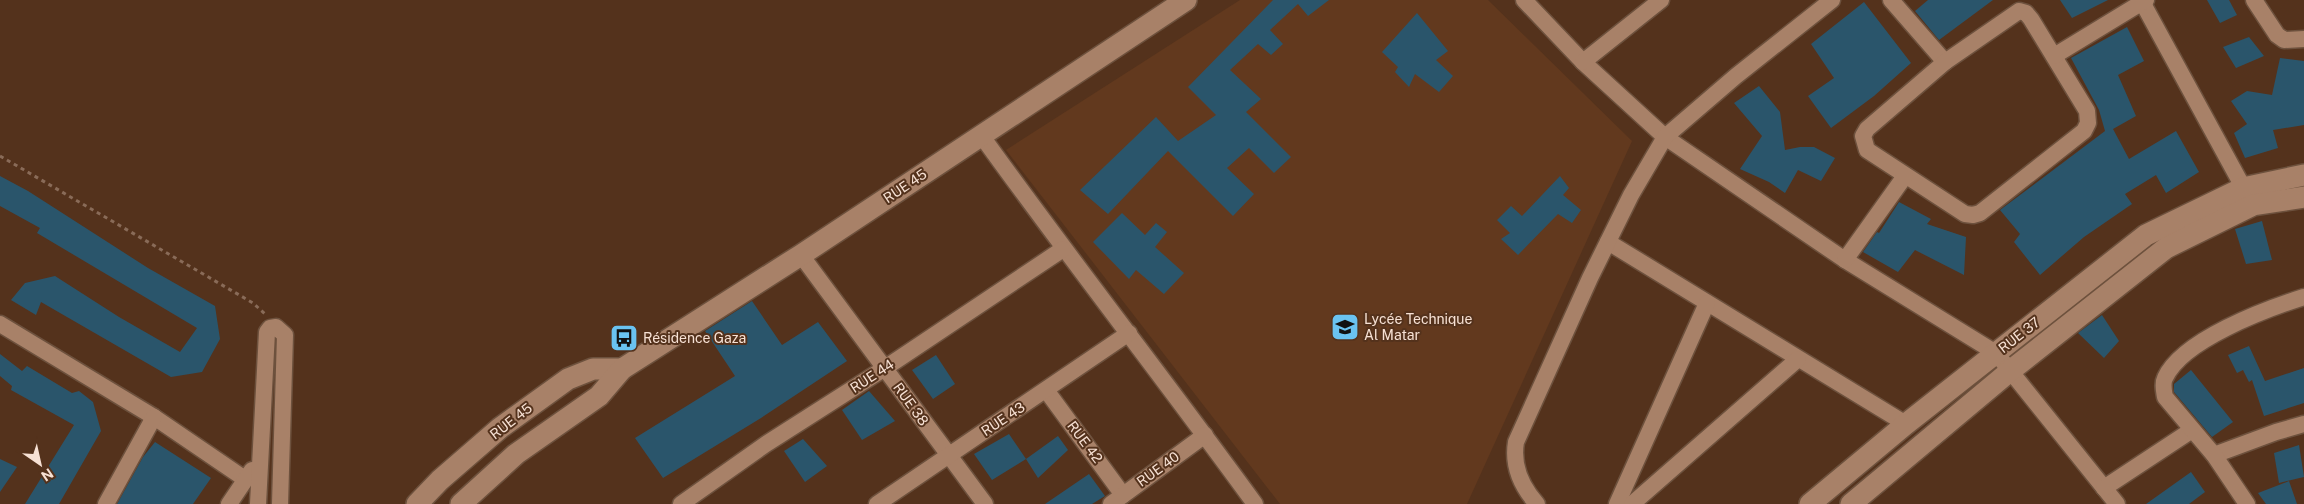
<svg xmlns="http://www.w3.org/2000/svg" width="2304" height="504" font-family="'Public Sans',sans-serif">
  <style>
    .built { fill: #62391e }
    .building { fill: #2a556b }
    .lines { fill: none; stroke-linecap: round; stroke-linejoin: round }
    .minor-casing { stroke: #6d513d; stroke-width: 19 }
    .tertiary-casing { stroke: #6d513d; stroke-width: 24 }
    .path { stroke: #896b58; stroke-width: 3; stroke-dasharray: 4 4; stroke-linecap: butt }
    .minor { stroke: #a88168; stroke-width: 16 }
    .tertiary { stroke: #a88168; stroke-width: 21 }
    .labels { text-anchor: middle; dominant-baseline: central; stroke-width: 4; stroke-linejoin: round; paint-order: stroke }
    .street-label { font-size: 14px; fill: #f7e1d4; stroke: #54321c }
    .poi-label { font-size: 14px; fill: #f7e1d4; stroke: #54321c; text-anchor: start }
  </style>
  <rect width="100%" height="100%" fill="#54321c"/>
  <path class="built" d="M1240 0H1488L1632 141 1467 504H1280L1006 150Z"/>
  <g class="building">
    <path d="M1273 0H1329L1308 16 1298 4 1270 30 1283 44 1271 55 1258 44 1230 70 1261 99 1246 112 1291 157 1274 173 1249 148 1227 168 1254 194 1233 216 1168 151 1108 214 1080 190 1156 117 1178 141 1216 115 1188 87Z"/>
    <path d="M1928 0H1993L1939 40 1915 11Z"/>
    <path d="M2060 0H2108L2072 18Z"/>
    <path d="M2207 0H2229L2237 15 2220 23Z"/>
    <path d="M1864 2 1911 63 1874 96 1831 128 1808 96 1834 78 1811 44Z"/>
    <path d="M1417 13 1448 51 1436 60 1453 76 1439 92 1415 74 1409 87 1395 72 1398 67 1382 52Z"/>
    <path d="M2127 27 2144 61 2118 75 2136 116 2113 129 2129 159 2176 131 2199 172 2166 193 2156 175 2125 194 2132 204 2084 237 2040 275 2014 242 2020 234 2000 210 2105 131 2099 110 2071 58Z"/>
    <path d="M2249 37 2264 56 2236 68 2223 47Z"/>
    <path d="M2280 58 2304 61V125L2273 130 2278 148 2245 158 2234 133 2247 124 2231 101 2247 91 2272 95Z"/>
    <path d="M1759 86 1780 112 1785 150 1800 147H1814L1835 158 1821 181 1798 170 1785 193 1769 182 1740 169 1762 136 1734 103Z"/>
    <path d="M0 176 28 191 148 268 215 306 220 339 202 372 171 377 41 302 36 315 11 300 25 283 55 276 119 317 180 352 197 328 37 233 40 228 0 206Z"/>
    <path d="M1560 176 1569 188 1563 195 1581 210 1572 223 1558 214 1518 255 1501 239 1510 233 1497 220 1511 206 1522 216Z"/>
    <path d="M1899 202 1931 219 1927 224 1966 237 1964 275 1915 250 1898 272 1863 252 1877 232 1879 233Z"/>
    <path d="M1122 213 1145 235 1156 223 1167 232 1155 247 1184 273 1164 294 1136 270 1129 279 1093 242Z"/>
    <path d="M2262 221 2272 260 2246 264 2235 229Z"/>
    <path d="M752 301 782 345 818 322 847 361 761 418 663 478 635 438 735 376 705 331Z"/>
    <path d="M2102 315 2119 341 2104 358 2078 333Z"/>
    <path d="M2249 346 2265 381 2304 368V403L2264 416 2252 380 2249 382 2243 370 2237 373 2228 355Z"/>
    <path d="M0 354 22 371 27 366 72 393 79 391 93 402 101 431 59 504H25L74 425 11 390 12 386 0 376Z"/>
    <path d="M936 355 955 384 933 399 912 370Z"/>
    <path d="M2191 370 2233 422 2212 437 2174 392V384Z"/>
    <path d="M869 391 895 421 862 440 842 410Z"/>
    <path d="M1009 434 1026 459 992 480 974 454Z"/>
    <path d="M1058 436 1068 450 1038 478 1026 459Z"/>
    <path d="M803 439 827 466 805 482 784 451Z"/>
    <path d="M155 442 211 478 193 504H117L143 457Z"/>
    <path d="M2299 445 2304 477 2279 483 2274 453Z"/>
    <path d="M0 459 17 467 0 492Z"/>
    <path d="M2191 472 2205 492 2189 504H2146Z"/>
    <path d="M1089 474 1105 496 1092 504H1045Z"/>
    <path d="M2289 481 2297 504H2266L2258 493Z"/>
  </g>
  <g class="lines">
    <defs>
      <g id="minor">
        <path d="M1524 0 1583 62 1665 137 1845 260 1996 353 2117 504"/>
        <path d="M1891 0 1945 62"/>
        <path d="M2141 0 2249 198"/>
        <path d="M2254 0 2277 35 2284 40 2304 39"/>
        <path d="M2019 11 2026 13 2031 19 2087 111 2088 123 2084 131 1980 213 1973 215 1965 214 1867 150 1863 136 1867 129 1945 62Z"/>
        <path d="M2054 56 2146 0"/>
        <path d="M1583 62 1661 0"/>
        <path d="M981 135C1070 259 1165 380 1255 504"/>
        <path d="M1608 242 1906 424"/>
        <path d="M801 255 985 504"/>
        <path d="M1845 260 1905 176"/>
        <path d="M0 324 154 417 245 479"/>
        <path d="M1046 390 1123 495"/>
        <path d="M2214 455 2276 432 2304 424"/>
        <path d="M2104 488 2192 430"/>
        <path d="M106 504 154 417"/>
        <path d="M229 504 252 470"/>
        <path d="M258 504 267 332 270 328 276 327 285 335 280 504"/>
        <path d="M681 504 766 444 885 368 1063 249"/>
        <path d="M877 504 1129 333"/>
        <path d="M1111 504 1205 435"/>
        <path d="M1537 504C1521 486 1512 466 1516 442L1590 278 1631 195 1665 137 1736 76 1832 0"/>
        <path d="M1617 504 1707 303"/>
        <path d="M1632 504 1798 359"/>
        <path d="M2247 504 2214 455 2165 397C2164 391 2162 384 2165 378 2182 340 2266 309 2304 297"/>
      </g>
      <g id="tertiary">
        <path d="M417 504 440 480 500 428 568 379 593 369H622"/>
        <path d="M461 504 516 454 599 396 622 369 801 255 1186 0"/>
        <path d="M1810 504 1906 424 2146 235 2243 188 2304 175"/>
        <path d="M1851 504 2010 371 2166 248 2253 205 2304 197"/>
      </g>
    </defs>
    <use href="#minor" class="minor-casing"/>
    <use href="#tertiary" class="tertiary-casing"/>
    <path class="path" d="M0 156 253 303 265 314"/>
    <use href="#minor" class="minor"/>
    <use href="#tertiary" class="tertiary"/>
  </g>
  <defs>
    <symbol id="school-square" viewBox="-11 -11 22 22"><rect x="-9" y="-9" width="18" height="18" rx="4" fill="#6ac3f1" stroke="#54321c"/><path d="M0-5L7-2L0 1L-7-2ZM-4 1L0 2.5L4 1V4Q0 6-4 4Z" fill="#111"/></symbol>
    <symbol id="bus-square" viewBox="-11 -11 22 22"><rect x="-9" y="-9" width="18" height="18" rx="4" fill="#6ac3f1" stroke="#54321c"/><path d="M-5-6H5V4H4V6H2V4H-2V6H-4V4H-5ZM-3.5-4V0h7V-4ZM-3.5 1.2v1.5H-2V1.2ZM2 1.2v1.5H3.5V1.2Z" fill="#111"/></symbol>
  </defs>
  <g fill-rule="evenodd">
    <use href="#school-square" x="1329" y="311" width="32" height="32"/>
    <use href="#bus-square" x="608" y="322" width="32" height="32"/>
  </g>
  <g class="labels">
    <g class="street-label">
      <text transform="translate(905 186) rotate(-34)">RUE 45</text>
      <text transform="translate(2019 335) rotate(-38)">RUE 37</text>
      <text transform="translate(872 376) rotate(-33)">RUE 44</text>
      <text transform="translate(911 404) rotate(54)">RUE 38</text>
      <text transform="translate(1003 419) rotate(-34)">RUE 43</text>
      <text transform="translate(511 421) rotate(-38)">RUE 45</text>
      <text transform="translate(1085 442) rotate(53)">RUE 42</text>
      <text transform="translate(1158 469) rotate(-36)">RUE 40</text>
    </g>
    <g class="poi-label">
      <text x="1364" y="319">Lycée Technique<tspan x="1364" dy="16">Al Matar</tspan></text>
      <text x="643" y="338">Résidence Gaza</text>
    </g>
  </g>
  <g transform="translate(40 464) rotate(146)" stroke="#54321c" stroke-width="4" paint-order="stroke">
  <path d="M0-4L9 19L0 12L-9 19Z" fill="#f7e1d4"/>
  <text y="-8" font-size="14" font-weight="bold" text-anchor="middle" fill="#f7e1d4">N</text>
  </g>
</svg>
